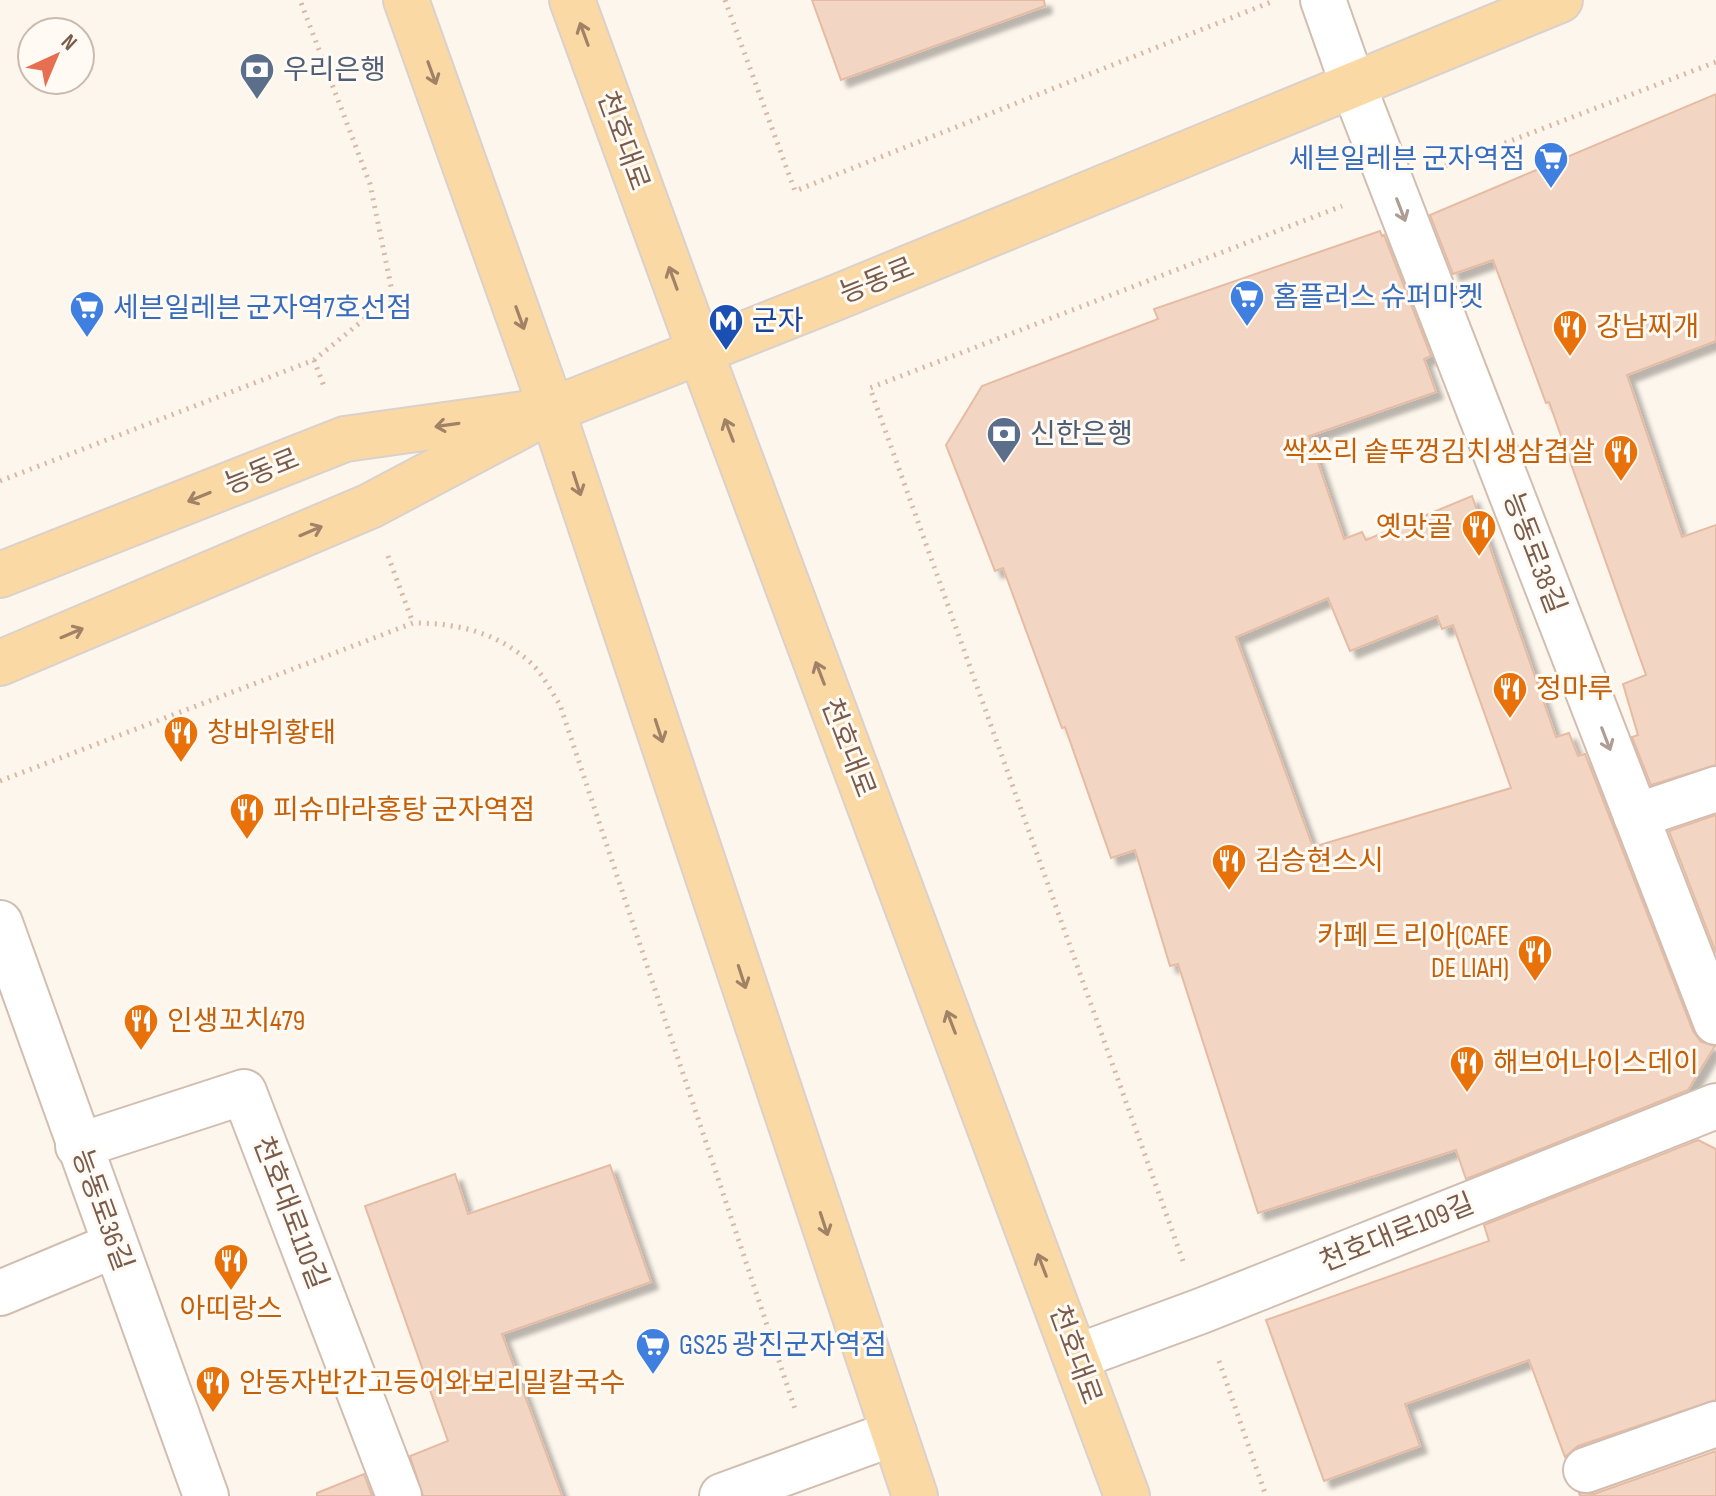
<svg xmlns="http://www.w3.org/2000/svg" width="1716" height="1496" font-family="'Sofia Sans Condensed','Noto Sans KR',sans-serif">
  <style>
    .building { fill: #f3d5c3; stroke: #e6bba3; stroke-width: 2; fill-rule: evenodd; filter: url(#shadow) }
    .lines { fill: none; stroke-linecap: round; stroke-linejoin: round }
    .minor-casing { stroke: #d1beb0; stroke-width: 48 }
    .major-casing { stroke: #dad1cd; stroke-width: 48 }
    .path { stroke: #d9b8a5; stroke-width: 5; stroke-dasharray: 2 6; stroke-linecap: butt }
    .minor { stroke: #fff; stroke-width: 44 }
    .major { stroke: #fbd9a5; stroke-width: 44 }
    .oneway { stroke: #a18267 }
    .oneway2 { stroke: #af9d94 }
    .labels { text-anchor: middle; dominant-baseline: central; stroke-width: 6; stroke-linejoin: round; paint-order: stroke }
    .service-label { font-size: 28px; fill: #4e5e75; stroke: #fffaf3; text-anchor: start }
    .street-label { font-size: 28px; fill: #7a5c4d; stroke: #fffaf3 }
    .shop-label { font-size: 28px; fill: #366cbe; stroke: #fffaf3; text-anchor: start }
    .transit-label { font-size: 28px; fill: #164399; stroke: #fffaf3; text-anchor: start }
    .food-label { font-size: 28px; fill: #c56008; stroke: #fffaf3; text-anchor: start }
  </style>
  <defs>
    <filter id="shadow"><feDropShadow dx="7" dy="7" stdDeviation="2" flood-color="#0004"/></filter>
  </defs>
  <rect width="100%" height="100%" fill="#fdf6ec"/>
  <g class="building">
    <path d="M812 0H1044L1045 6 841 80Z"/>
    <path d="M1716 94V341L1627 375 1682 537 1716 525V765L1651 785 1632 737 1638 735 1623 684 1646 675 1549 402 1546 403 1493 260 1453 274 1430 215Z"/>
    <path d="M1380 231 1382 236 1384 235 1431 356 1424 359 1436 392 1309 436 1344 539 1362 532 1366 540 1472 496 1556 737 1569 733 1578 756 1585 754 1693 1031 1701 1042 1715 1046 1688 1090 1466 1179 1456 1150 1258 1213 1178 964 1170 966 1135 850 1111 858 1065 727 1062 728 1003 568 995 571 946 445 982 386 1158 319 1154 309ZM1328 598 1350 651 1437 616 1442 629 1453 625 1511 788 1313 847 1236 637Z"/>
    <path d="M1716 815V953L1669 831Z"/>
    <path d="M1698 1140 1716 1149V1400L1578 1446 1565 1457 1529 1360 1405 1404 1420 1446 1324 1481 1266 1320 1489 1241 1484 1225Z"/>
    <path d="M610 1165 651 1282 502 1334 562 1496H423L410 1456 448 1441 365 1206 455 1174 468 1214Z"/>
    <path d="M1716 1451V1496H1580L1579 1493 1594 1494Z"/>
    <path d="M364 1474 372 1496H317V1493Z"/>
  </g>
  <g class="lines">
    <defs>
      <g id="minor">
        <path d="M1323 0 1353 85 1716 1022"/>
        <path d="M1636 816 1716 789"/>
        <path d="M0 923 206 1496"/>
        <path d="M78 1146 244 1092 399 1496"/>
        <path d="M0 1293 115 1245"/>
        <path d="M1076 1357 1201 1311 1716 1106"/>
        <path d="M1586 1470 1716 1424"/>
        <path d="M722 1496 894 1433"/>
      </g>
      <g id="major">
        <path d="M406 0 552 410 915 1496"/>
        <path d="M572 0 700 351 1127 1496"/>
        <path d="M0 575 345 439 552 410 835 298 1560 0"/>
        <path d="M0 663 370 506 525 424"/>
      </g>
    </defs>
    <use href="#minor" class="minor-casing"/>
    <use href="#major" class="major-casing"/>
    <g class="path">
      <path d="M725 0 795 191 1271 2"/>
      <path d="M1445 166 1716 62"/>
      <path d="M314 360 325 389"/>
      <path d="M0 481 314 360 393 296 370 184 300 0"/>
      <path d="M388 556 413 623"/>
      <path d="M0 781 413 623C457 623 497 632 531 663 542 673 551 691 560 705L796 1412"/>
      <path d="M1183 1261 870 388 1342 206"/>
      <path d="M1219 1361 1266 1496"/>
    </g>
    <use href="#minor" class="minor"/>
    <use href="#major" class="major"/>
  </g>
  <defs><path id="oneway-shaft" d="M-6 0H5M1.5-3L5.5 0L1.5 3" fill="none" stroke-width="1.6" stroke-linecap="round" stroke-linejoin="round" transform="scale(2)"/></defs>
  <g class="oneway">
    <use href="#oneway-shaft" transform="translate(584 34) rotate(-110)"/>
    <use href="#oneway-shaft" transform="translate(432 73) rotate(70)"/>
    <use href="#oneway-shaft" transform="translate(673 278) rotate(-110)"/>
    <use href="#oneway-shaft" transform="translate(520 318) rotate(70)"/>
    <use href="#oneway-shaft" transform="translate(447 425) rotate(172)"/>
    <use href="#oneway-shaft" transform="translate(729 430) rotate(-111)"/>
    <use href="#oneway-shaft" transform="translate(577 484) rotate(72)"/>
    <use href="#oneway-shaft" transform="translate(199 497) rotate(158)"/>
    <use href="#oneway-shaft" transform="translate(311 531) rotate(-23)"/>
    <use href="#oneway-shaft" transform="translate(72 633) rotate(-23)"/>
    <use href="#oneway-shaft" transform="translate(820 673) rotate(-111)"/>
    <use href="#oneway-shaft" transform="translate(659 731) rotate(72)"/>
    <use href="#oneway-shaft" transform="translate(742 977) rotate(72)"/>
    <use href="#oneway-shaft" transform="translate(951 1022) rotate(-111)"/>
    <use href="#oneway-shaft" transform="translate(824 1224) rotate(72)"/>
    <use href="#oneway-shaft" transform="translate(1042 1265) rotate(-111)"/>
  </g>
  <g class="oneway2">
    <use href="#oneway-shaft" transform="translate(1401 210) rotate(69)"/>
    <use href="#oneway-shaft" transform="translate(1606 739) rotate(69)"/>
  </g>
  <defs>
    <symbol id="bank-pin" viewBox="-11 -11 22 30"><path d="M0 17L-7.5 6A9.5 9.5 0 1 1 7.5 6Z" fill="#5c6f8a" stroke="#fffaf3"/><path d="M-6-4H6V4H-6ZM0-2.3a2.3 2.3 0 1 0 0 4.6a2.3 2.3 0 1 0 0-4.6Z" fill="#fff"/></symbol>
    <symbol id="supermarket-pin" viewBox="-11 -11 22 30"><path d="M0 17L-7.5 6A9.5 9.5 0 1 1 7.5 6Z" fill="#3f7fe0" stroke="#fffaf3"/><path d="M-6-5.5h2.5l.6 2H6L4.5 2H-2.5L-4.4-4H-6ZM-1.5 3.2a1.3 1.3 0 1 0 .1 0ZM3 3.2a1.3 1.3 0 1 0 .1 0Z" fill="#fff"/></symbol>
    <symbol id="metro-pin" viewBox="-11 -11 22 30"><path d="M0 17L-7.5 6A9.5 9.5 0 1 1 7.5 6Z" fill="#1a4fb4" stroke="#fffaf3"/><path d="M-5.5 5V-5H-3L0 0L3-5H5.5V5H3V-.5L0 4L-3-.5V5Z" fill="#fff"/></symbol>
    <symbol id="restaurant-pin" viewBox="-11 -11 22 30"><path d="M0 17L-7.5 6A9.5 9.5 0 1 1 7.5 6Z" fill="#e8710a" stroke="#fffaf3"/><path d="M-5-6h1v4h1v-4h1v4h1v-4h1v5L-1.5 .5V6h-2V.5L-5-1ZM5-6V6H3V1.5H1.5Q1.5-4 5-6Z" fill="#fff"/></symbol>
  </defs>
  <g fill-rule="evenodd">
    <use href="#bank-pin" x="237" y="50" width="40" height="54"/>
    <use href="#supermarket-pin" x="1531" y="139" width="40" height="54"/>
    <use href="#supermarket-pin" x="1227" y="277" width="40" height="54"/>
    <use href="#supermarket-pin" x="67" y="288" width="40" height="54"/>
    <use href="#metro-pin" x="706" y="301" width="40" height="54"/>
    <use href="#restaurant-pin" x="1550" y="307" width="40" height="54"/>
    <use href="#bank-pin" x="984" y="414" width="40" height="54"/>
    <use href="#restaurant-pin" x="1601" y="432" width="40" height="54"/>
    <use href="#restaurant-pin" x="1459" y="507" width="40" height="54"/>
    <use href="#restaurant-pin" x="1490" y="669" width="40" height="54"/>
    <use href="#restaurant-pin" x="161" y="713" width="40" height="54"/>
    <use href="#restaurant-pin" x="227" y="790" width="40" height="54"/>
    <use href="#restaurant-pin" x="1209" y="841" width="40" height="54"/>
    <use href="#restaurant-pin" x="1515" y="932" width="40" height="54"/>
    <use href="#restaurant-pin" x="121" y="1001" width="40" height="54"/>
    <use href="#restaurant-pin" x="1447" y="1043" width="40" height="54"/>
    <use href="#restaurant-pin" x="211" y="1241" width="40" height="54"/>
    <use href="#supermarket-pin" x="633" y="1325" width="40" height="54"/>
    <use href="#restaurant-pin" x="193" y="1363" width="40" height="54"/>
  </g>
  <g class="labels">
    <g class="service-label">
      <text x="283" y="70">우리은행</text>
      <text x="1030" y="434">신한은행</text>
    </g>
    <g class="street-label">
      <text transform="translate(623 141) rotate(70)">천호대로</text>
      <text transform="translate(877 281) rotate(-22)">능동로</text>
      <text transform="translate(262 472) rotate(-22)">능동로</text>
      <text transform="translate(1534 553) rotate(69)">능동로38길</text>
      <text transform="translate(848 748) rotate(69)">천호대로</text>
      <text transform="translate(102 1210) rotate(70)">능동로36길</text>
      <text transform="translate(290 1213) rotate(69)">천호대로110길</text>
      <text transform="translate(1397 1233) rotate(-22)">천호대로109길</text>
      <text transform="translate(1075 1355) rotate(70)">천호대로</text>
    </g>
    <g class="shop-label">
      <text x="1525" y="159" text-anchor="end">세븐일레븐 군자역점</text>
      <text x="1273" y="297">홈플러스 슈퍼마켓</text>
      <text x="113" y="308">세븐일레븐 군자역7호선점</text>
      <text x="679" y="1345">GS25 광진군자역점</text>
    </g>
    <g class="transit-label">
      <text x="752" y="321">군자</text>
    </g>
    <g class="food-label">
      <text x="1596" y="327">강남찌개</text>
      <text x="1595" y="452" text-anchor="end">싹쓰리 솥뚜껑김치생삼겹살</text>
      <text x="1453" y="527" text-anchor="end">옛맛골</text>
      <text x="1536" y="689">정마루</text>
      <text x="207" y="733">창바위황태</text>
      <text x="273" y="810">피슈마라홍탕 군자역점</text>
      <text x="1255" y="861">김승현스시</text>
      <text x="1509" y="936" text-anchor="end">카페 드 리아(CAFE<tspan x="1509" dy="32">DE LIAH)</tspan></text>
      <text x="167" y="1021">인생꼬치479</text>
      <text x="1493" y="1063">해브어나이스데이</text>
      <text x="231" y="1309" text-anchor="middle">아띠랑스</text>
      <text x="239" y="1383">안동자반간고등어와보리밀칼국수</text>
    </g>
  </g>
  <g transform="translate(56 56) rotate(44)"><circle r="38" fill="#fffaf3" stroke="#cabbb1" stroke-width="2"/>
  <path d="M0-6L14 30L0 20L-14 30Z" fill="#e76f51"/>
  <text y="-12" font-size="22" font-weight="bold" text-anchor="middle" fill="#7a5c4d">N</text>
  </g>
</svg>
